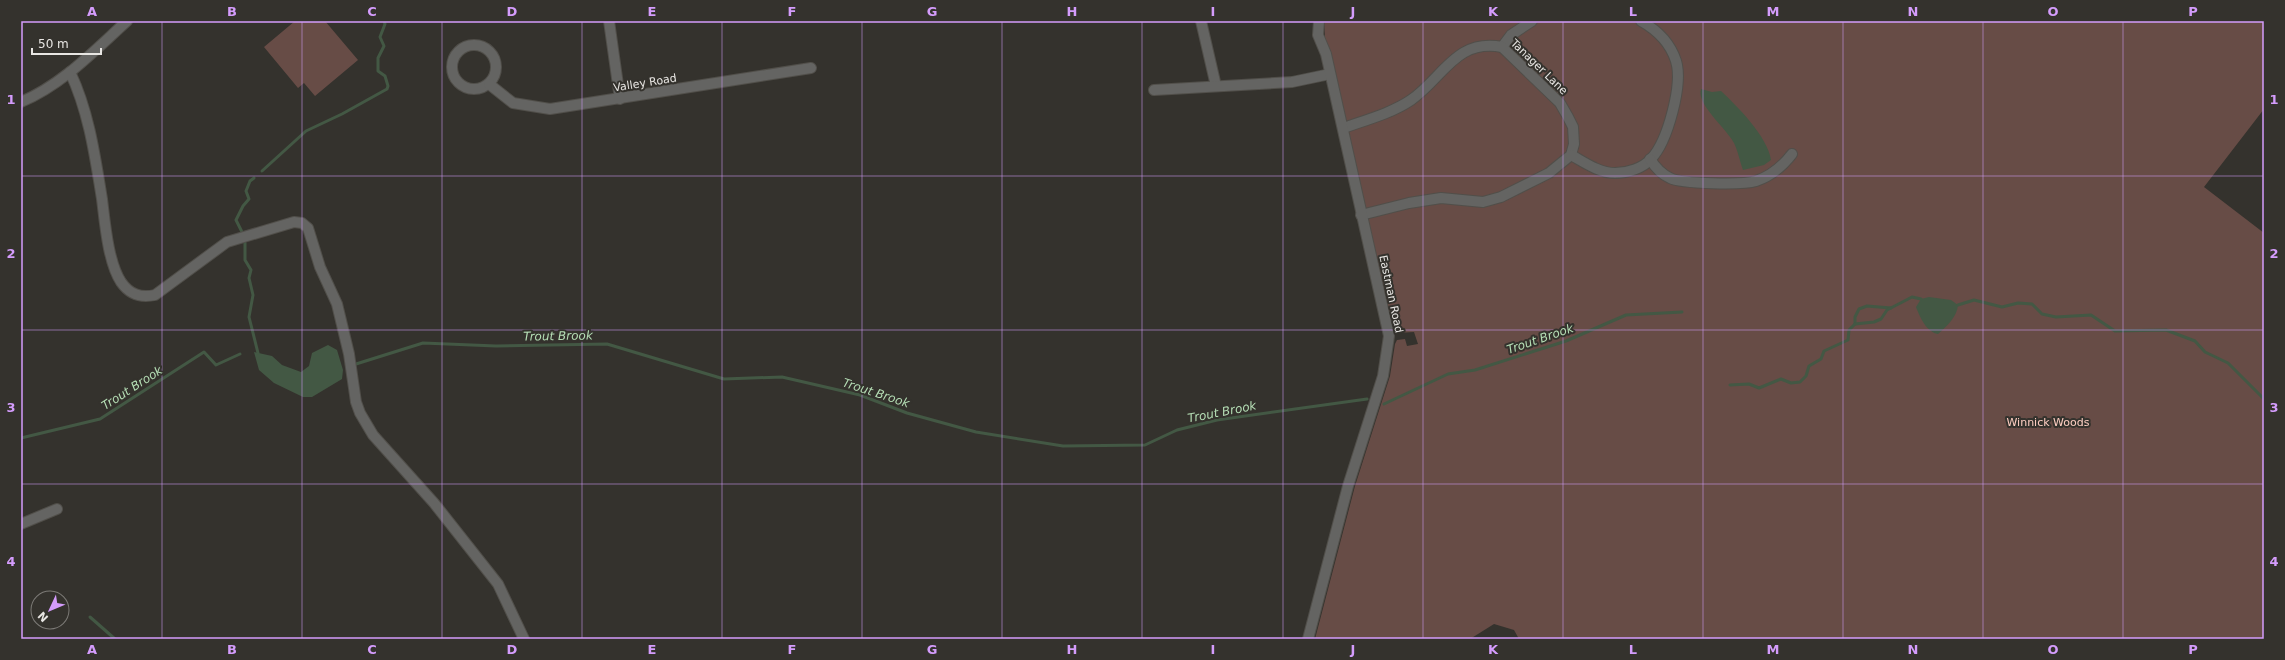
<svg xmlns="http://www.w3.org/2000/svg" width="2285" height="660" font-family="'DejaVu Sans',sans-serif">
  <style>
    .green { fill: #674c46 }
    .water { fill: #435844 }
    .lines { fill: none; stroke-linecap: round; stroke-linejoin: round }
    .stream { stroke: #435844; stroke-width: 3 }
    .minor-casing { stroke: #514f4a; stroke-width: 12 }
    .minor { stroke: #646462; stroke-width: 10 }
    .grid { fill: none; stroke: #d49cfc; stroke-width: 1; stroke-opacity: 0.55 }
    .labels { text-anchor: middle; dominant-baseline: central; stroke-width: 4; stroke-linejoin: round; paint-order: stroke }
    .street-label { font-size: 11px; fill: #e8e6e3; stroke: #34322d }
    .park-label { font-size: 11px; fill: #fecec2; stroke: #34322d }
    .water-label { font-size: 12px; font-style: italic; fill: #b5deb5; stroke: #34322d }
    .neatline { fill: none; stroke: #d49cfc; stroke-width: 1.5 }
    .grid-label { font-size: 13px; text-anchor: middle; font-weight: bold; fill: #d49cfc }
  </style>
  <rect width="100%" height="100%" fill="#34322d"/>
  <g class="green">
    <path d="M295 21H325L358 60 315 96 304 83 298 88 264 47Z"/>
    <path d="M1324 21H2264V109L2204 187 2264 233V639H1519L1514 630 1494 624 1470 639H1315L1355 486 1390 376 1395 344 1397 340 1405 339 1407 346 1418 344 1414 332 1397 333 1394 329 1326 54Z"/>
  </g>
  <g class="water">
    <path d="M1701 89 1712 92 1721 91C1737 106 1768 137 1771 160L1764 165 1743 170C1740 162 1738 151 1734 143 1726 128 1696 104 1701 89Z"/>
    <path d="M1929 297 1951 300 1958 305C1957 317 1947 326 1938 334 1926 332 1920 317 1916 307L1921 299Z"/>
    <path d="M328 345 337 350 343 370 342 379 312 397H303L274 383 259 370 254 352 272 356 282 365 301 372 309 366 312 353Z"/>
  </g>
  <g class="lines">
    <g class="stream">
      <path d="M262 171 306 131 342 114 387 89 388 86 385 76 378 71V58L384 46 380 37 385 24 384 21"/>
      <path d="M242 232 236 220 243 206 249 199 246 191 250 181 254 178"/>
      <path d="M245 243V260L251 270 249 278 253 295 249 317 258 353"/>
      <path d="M1958 305 1974 300 2002 307 2018 303 2032 304 2042 314 2056 317 2091 315 2115 331 2166 330 2195 341 2205 352 2228 363 2264 399"/>
      <path d="M1855 324V317L1859 309 1867 306 1891 308"/>
      <path d="M356 364 423 343 496 346 607 344 724 379 782 377 860 395 907 413 976 432 1063 446 1145 445 1177 430 1217 420 1367 399"/>
      <path d="M1730 385 1749 384 1759 388 1781 379 1791 383 1800 382 1806 376 1809 366 1821 359 1824 351 1848 340 1849 330 1855 324 1874 322 1881 319 1887 310 1912 297 1921 299"/>
      <path d="M1384 404 1448 374 1475 370 1566 341 1626 315 1682 312"/>
      <path d="M21 438 100 419 204 352 216 365 240 354"/>
      <path d="M90 617 115 639"/>
    </g>
    <defs>
      <g id="minor">
        <path d="M609 21 620 99"/>
        <path d="M1201 21 1216 86"/>
        <circle cx="474" cy="67" r="22"/>
        <path d="M1502 47 1511 35 1532 21"/>
        <path d="M70 72C89 112 95 156 102 199 105 223 108 262 121 282 130 295 141 298 155 295L227 242 294 222 302 223 308 228 320 267 337 304 349 354 356 402 360 413 373 435 434 503 498 584 524 639"/>
        <path d="M489 84 513 103 550 109 811 68"/>
        <path d="M1154 90 1292 82 1330 74"/>
        <path d="M21 102C62 85 95 50 127 21"/>
        <path d="M1343 128C1366 120 1392 113 1411 100 1443 78 1456 38 1502 47L1560 103 1568 117 1573 127 1574 144 1571 155 1549 173 1501 197 1483 202 1441 198 1409 203 1361 215"/>
        <path d="M1571 155C1584 162 1599 173 1615 173 1628 173 1643 168 1651 159 1668 141 1683 84 1676 61 1670 42 1657 30 1641 21"/>
        <path d="M1650 159C1655 167 1661 174 1670 178 1682 184 1743 185 1756 181 1771 176 1782 167 1792 154"/>
        <path d="M21 524 57 509"/>
        <path d="M1308 639 1348 486 1383 376 1389 336 1326 54 1318 35 1319 21"/>
      </g>
    </defs>
    <use href="#minor" class="minor-casing"/>
    <use href="#minor" class="minor"/>
  </g>
  <path class="grid" d="M162 21V639M302 21V639M442 21V639M582 21V639M722 21V639M862 21V639M1002 21V639M1142 21V639M1283 21V639M1423 21V639M1563 21V639M1703 21V639M1843 21V639M1983 21V639M2123 21V639M21 176H2264M21 330H2264M21 484H2264"/>
  <g class="labels">
    <g class="street-label">
      <text transform="translate(1539 67) rotate(44)">Tanager Lane</text>
      <text transform="translate(645 83) rotate(-9)">Valley Road</text>
      <text transform="translate(1391 294) rotate(78)">Eastman Road</text>
    </g>
    <g class="park-label">
      <text x="2048" y="422">Winnick Woods</text>
    </g>
    <g class="water-label">
      <text transform="translate(558 336) rotate(-1)">Trout Brook</text>
      <text transform="translate(1540 339) rotate(-19)">Trout Brook</text>
      <text transform="translate(132 388) rotate(-33)">Trout Brook</text>
      <text transform="translate(876 393) rotate(18)">Trout Brook</text>
      <text transform="translate(1222 412) rotate(-11)">Trout Brook</text>
    </g>
  </g>
  <rect width="2285" height="660" fill="none" stroke="#34322d" stroke-width="44"/>
  <g transform="translate(50 610) rotate(226)"><circle r="19" fill="#34322d" stroke="#7c7a76"/>
  <path d="M0-3L7 15L0 10L-7 15Z" fill="#d49cfc"/>
  <text y="-6" font-size="11" font-weight="bold" text-anchor="middle" fill="#e8e6e3">N</text>
  </g>
  <path d="M32 48v6h69v-6" fill="none" stroke="#e8e6e3" stroke-width="2"/>
  <text x="38" y="48" font-size="12" fill="#e8e6e3" stroke="#34322d" stroke-width="3" paint-order="stroke">50 m</text>
  <rect x="22" y="22" width="2241" height="616" class="neatline"/>
  <g class="grid-label">
    <text x="92" y="16">A</text>
    <text x="232" y="16">B</text>
    <text x="372" y="16">C</text>
    <text x="512" y="16">D</text>
    <text x="652" y="16">E</text>
    <text x="792" y="16">F</text>
    <text x="932" y="16">G</text>
    <text x="1072" y="16">H</text>
    <text x="1213" y="16">I</text>
    <text x="1353" y="16">J</text>
    <text x="1493" y="16">K</text>
    <text x="1633" y="16">L</text>
    <text x="1773" y="16">M</text>
    <text x="1913" y="16">N</text>
    <text x="2053" y="16">O</text>
    <text x="2193" y="16">P</text>
    <text x="11" y="104">1</text>
    <text x="2274" y="104">1</text>
    <text x="11" y="258">2</text>
    <text x="2274" y="258">2</text>
    <text x="11" y="412">3</text>
    <text x="2274" y="412">3</text>
    <text x="11" y="566">4</text>
    <text x="2274" y="566">4</text>
    <text x="92" y="654">A</text>
    <text x="232" y="654">B</text>
    <text x="372" y="654">C</text>
    <text x="512" y="654">D</text>
    <text x="652" y="654">E</text>
    <text x="792" y="654">F</text>
    <text x="932" y="654">G</text>
    <text x="1072" y="654">H</text>
    <text x="1213" y="654">I</text>
    <text x="1353" y="654">J</text>
    <text x="1493" y="654">K</text>
    <text x="1633" y="654">L</text>
    <text x="1773" y="654">M</text>
    <text x="1913" y="654">N</text>
    <text x="2053" y="654">O</text>
    <text x="2193" y="654">P</text>
  </g>
</svg>
